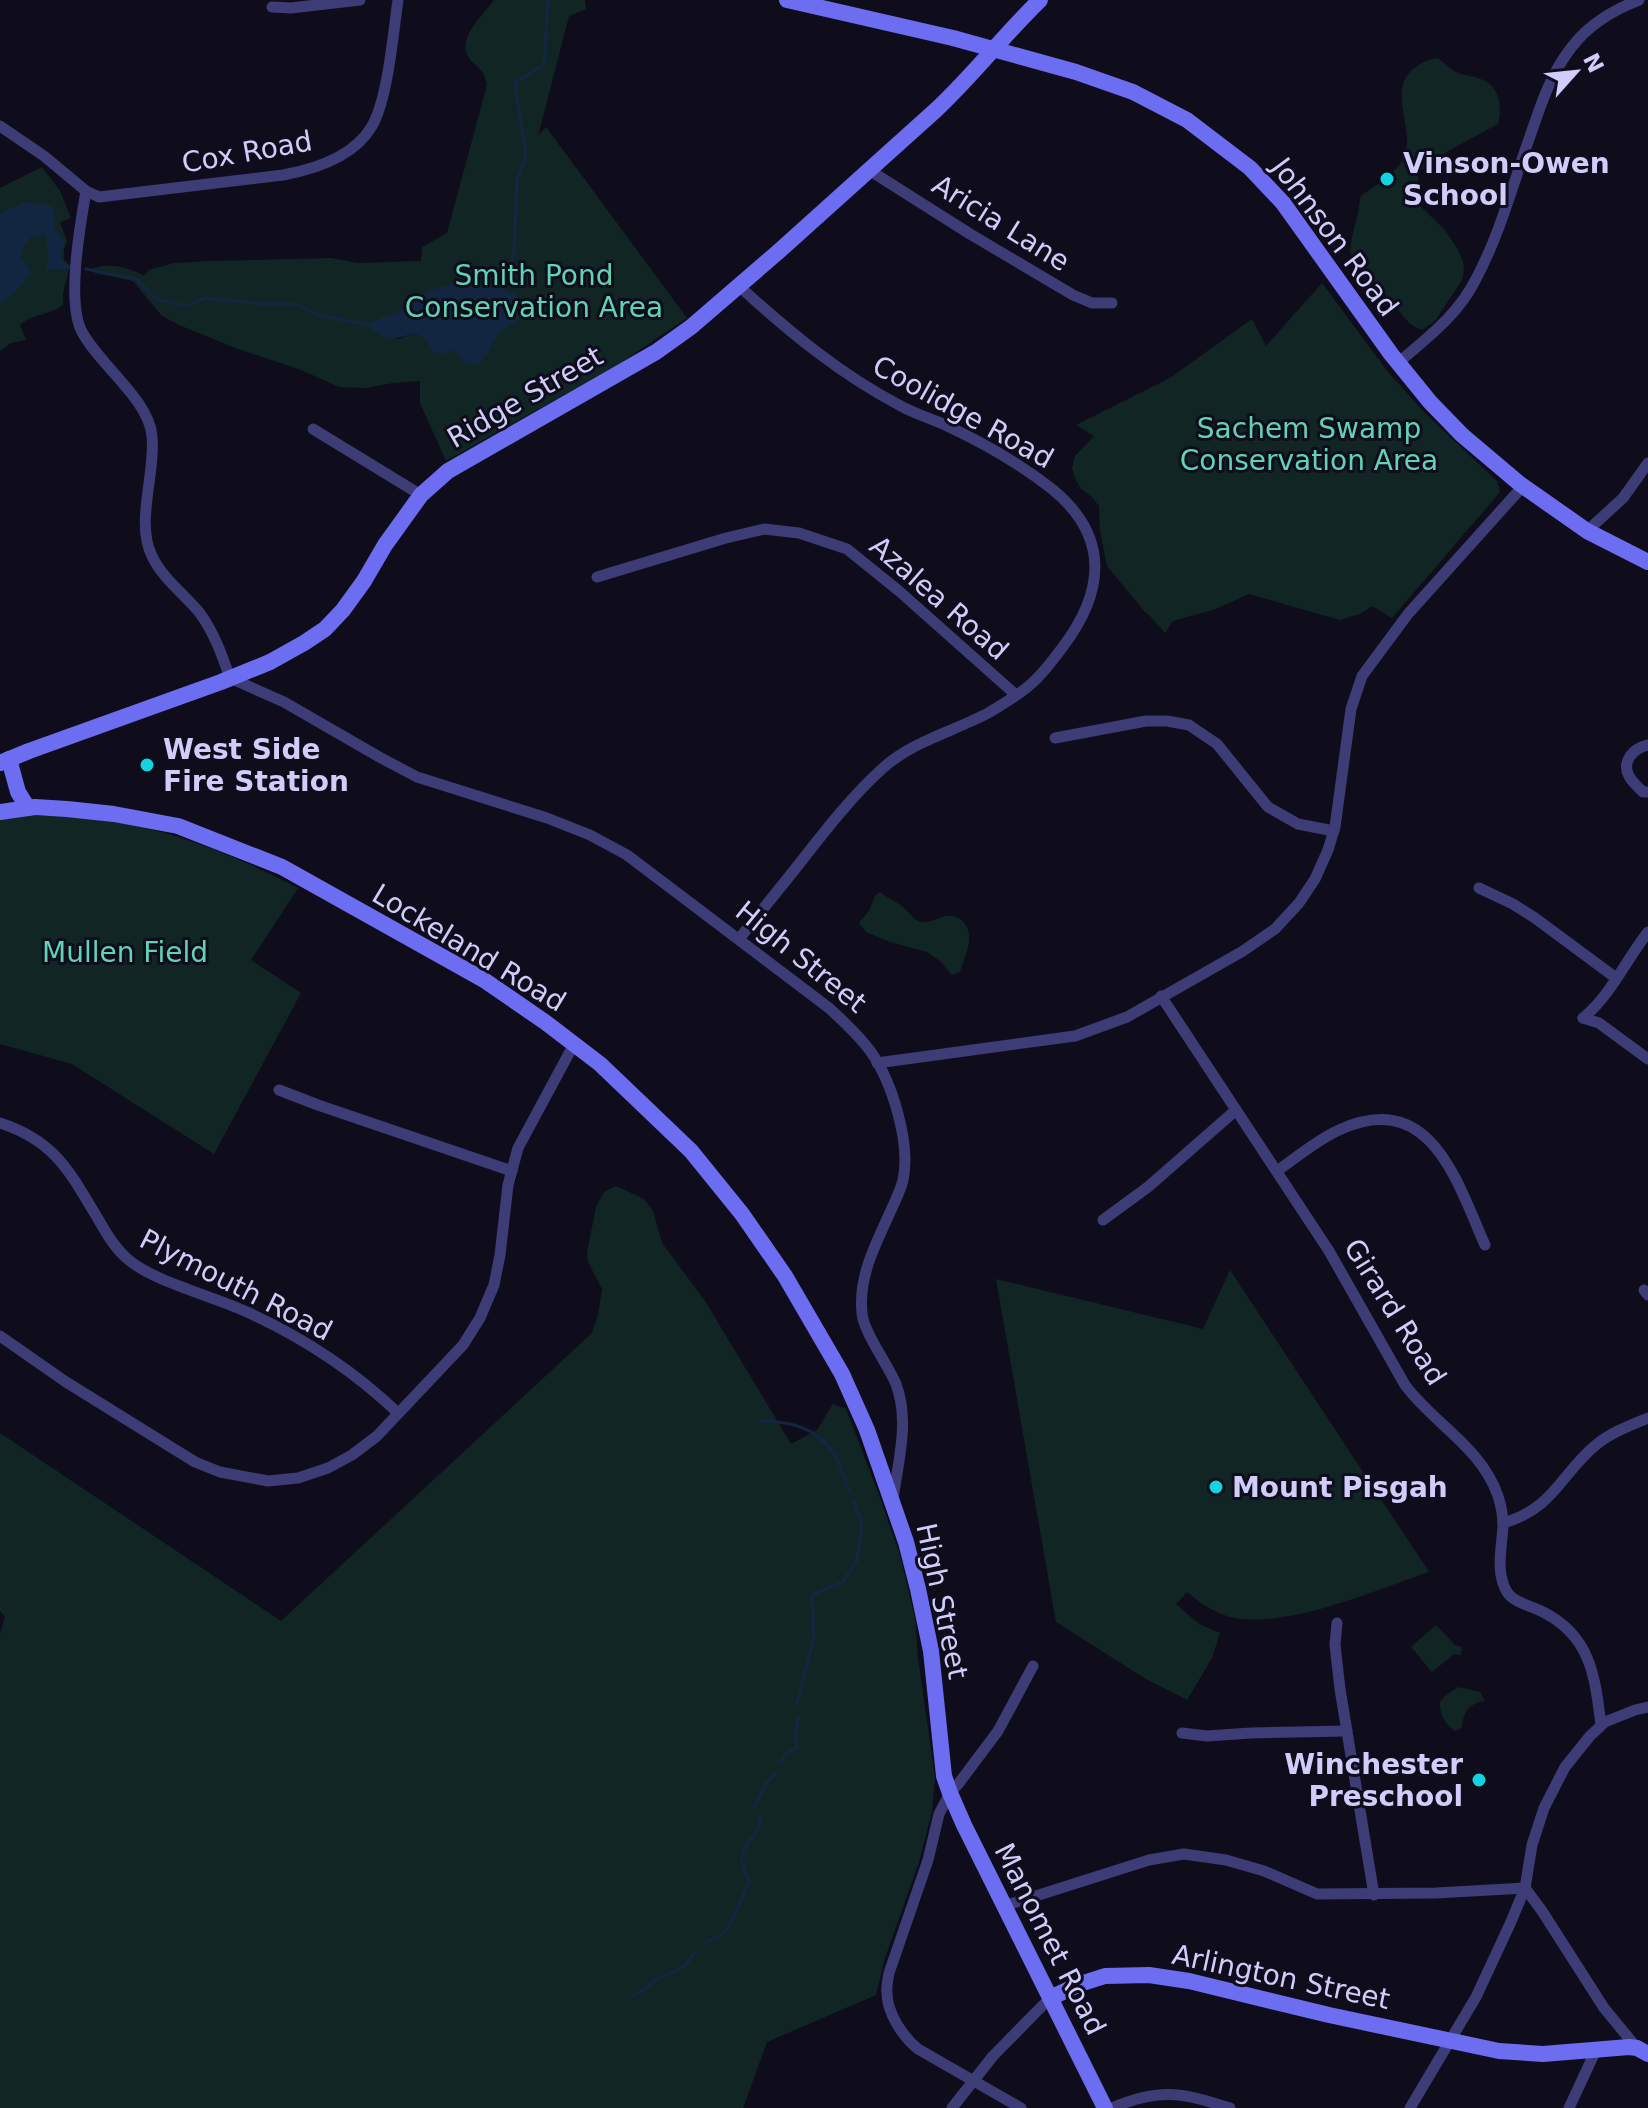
<svg xmlns="http://www.w3.org/2000/svg" width="1648" height="2108" font-family="'DejaVu Sans',sans-serif">
  <style>
    .green { fill: #112624; fill-rule: evenodd }
    .water { fill: #122641 }
    .lines { fill: none; stroke-linecap: round; stroke-linejoin: round }
    .stream { stroke: #122641; stroke-width: 3 }
    .street { stroke: #3d3c77; stroke-width: 11 }
    .secondary { stroke: #6d6df2; stroke-width: 16 }
    .poi-dot { fill: #14d2e0; stroke: #0f0d1c; stroke-width: 3 }
    .labels { text-anchor: middle; dominant-baseline: central; stroke-width: 6; stroke-linejoin: round; paint-order: stroke }
    .street-label { font-size: 28px; fill: #d1cdfb; stroke: #0f0d1c }
    .poi-label { font-size: 28px; font-weight: bold; fill: #d1cdfb; stroke: #0f0d1c; text-anchor: start }
    .park-label { font-size: 28px; fill: #61d3b3; stroke: #0f0d1c }
  </style>
  <rect width="100%" height="100%" fill="#0f0d1c"/>
  <g class="green">
    <path d="M494 0H585L586 9 569 16 538 136 546 127 687 318 619 364 446 461 420 403V381L393 383 366 388 339 387 301 370 238 349 179 325 162 316 133 281 95 273 92 269C106 262 131 267 144 276L149 270 174 263 211 261 331 258 358 263 421 261 422 247 447 233 487 85C484 69 478 69 469 58 456 39 483 15 494 0ZM421 296 415 333 399 339 367 325 407 308Z"/>
    <path d="M1438 58C1444 63 1451 70 1458 73 1466 76 1475 76 1483 80 1500 87 1502 108 1498 124L1430 161 1418 173V191L1421 207 1444 229 1457 248 1463 261 1464 270 1462 280 1435 321 1422 330C1402 323 1398 304 1383 292 1346 260 1345 262 1358 214 1359 209 1359 200 1361 196 1364 193 1368 191 1371 189 1383 180 1401 169 1405 154 1414 128 1389 93 1411 71 1420 63 1426 60 1438 58Z"/>
    <path d="M42 167 60 191 71 218 60 222 67 241 64 249V260L70 265 63 293V305C50 316 32 313 20 325L26 340 11 343 0 351V188Z"/>
    <path d="M1322 283 1388 372 1424 412 1497 481 1500 492 1392 618 1372 606 1360 614 1340 620 1249 594 1216 609 1173 621 1165 633 1149 615 1145 612 1107 566 1100 530 1099 506 1092 497 1081 489 1075 478 1072 468 1075 456 1094 436 1076 425 1170 378 1252 319 1266 346Z"/>
    <path d="M11 816C30 816 49 815 68 816 149 820 227 851 298 888L251 960 301 993 214 1154 72 1064 0 1044V819Z"/>
    <path d="M880 892C887 898 895 901 902 906 909 912 913 920 922 922 931 923 939 917 947 916 955 915 960 918 964 923 976 937 964 957 960 972L952 975 940 961 927 952 890 942 866 932 859 923 869 911 875 896Z"/>
    <path d="M616 1186 644 1199 653 1211 662 1243 705 1301 791 1444 817 1430 833 1404 846 1409 879 1495 900 1555 915 1618 918 1658 935 1778 932 1812 919 1862 885 1958 876 1995 767 2042 743 2108H0V1633L5 1617 0 1611V1433L281 1621 592 1333 598 1315 602 1289 588 1262 587 1253 596 1207 604 1192Z"/>
    <path d="M1230 1270 1429 1572C1376 1590 1284 1630 1230 1617 1213 1612 1200 1603 1187 1592L1176 1604 1199 1624 1220 1633 1212 1658 1187 1700 1146 1679 1056 1622 996 1279 1203 1329Z"/>
    <path d="M1436 1625 1455 1645 1462 1647 1461 1655 1454 1654 1432 1672 1411 1647Z"/>
    <path d="M1458 1687 1480 1692 1485 1701C1469 1703 1463 1712 1462 1728L1455 1731C1444 1723 1440 1715 1440 1702L1445 1696Z"/>
  </g>
  <g class="water">
    <path d="M25 202 40 205 45 204 53 208 55 229 65 242C59 252 58 260 70 266V269H45L49 260 46 234 30 238 23 249 20 260 26 263 32 273C23 281 10 300 0 304V214Z"/>
    <path d="M460 282C488 286 510 284 529 308 518 322 515 320 503 330 494 338 489 355 479 364 466 365 461 361 455 350L442 354 433 351 426 339 415 333C392 341 384 340 366 324L407 308 425 292Z"/>
  </g>
  <g class="lines">
    <g class="stream">
      <path d="M86 269 137 279 156 299 186 306 205 298 263 304H296L317 315 370 325"/>
      <path d="M491 289 508 275 514 252 517 180 526 157 515 82 544 65 548 0"/>
      <path d="M760 1421C790 1422 816 1426 834 1454 841 1464 844 1479 849 1490"/>
      <path d="M797 1703 814 1637 812 1595 843 1582 857 1560 862 1524 854 1501"/>
      <path d="M781 1762 787 1752 797 1747 795 1734 799 1716"/>
      <path d="M755 1806 766 1784 776 1773"/>
      <path d="M706 1942 723 1934 729 1927 749 1882C746 1874 740 1864 742 1855 744 1842 760 1834 760 1820"/>
      <path d="M634 1995C647 1991 646 1986 656 1980 676 1967 679 1977 694 1953"/>
    </g>
    <g class="street">
      <path d="M272 7 291 8 360 0"/>
      <path d="M0 126 44 156 86 191C80 225 67 300 81 330 98 364 149 399 152 436 156 473 135 522 152 556 162 578 184 594 199 612 214 632 222 655 230 678L284 702 381 758 417 777 547 818 590 835 627 855 829 1008C844 1022 859 1035 871 1052 892 1082 911 1143 903 1180 901 1189 896 1199 892 1208 877 1242 858 1275 862 1313 863 1331 888 1365 896 1384 910 1421 898 1462 893 1499"/>
      <path d="M869 170 970 234 1073 295 1092 303H1112"/>
      <path d="M86 191 99 197 283 175C316 169 354 157 372 126 388 98 393 34 398 0"/>
      <path d="M1398 363C1428 337 1458 315 1476 279 1502 230 1515 176 1534 125 1543 98 1553 71 1571 48 1588 25 1613 10 1639 0"/>
      <path d="M313 429 421 495"/>
      <path d="M1587 531 1623 498 1648 463"/>
      <path d="M597 577 726 538 764 529 799 533 847 549 899 591 1016 695"/>
      <path d="M1055 738 1146 721H1167L1189 725 1217 744 1268 807 1298 824 1334 831"/>
      <path d="M1648 745C1634 748 1621 761 1629 776 1632 782 1638 787 1643 792H1648"/>
      <path d="M1479 888 1513 904 1535 918 1616 978"/>
      <path d="M739 939C760 912 782 886 803 859 828 827 853 795 883 768 913 741 955 731 990 712 1000 706 1011 699 1021 692 1037 681 1050 664 1062 648 1104 593 1111 537 1052 489 1019 463 982 442 943 424 929 418 913 413 899 405 840 374 788 331 739 286"/>
      <path d="M1161 996 1329 1251 1405 1385C1434 1424 1481 1447 1498 1496 1501 1505 1503 1516 1503 1526 1502 1547 1495 1572 1507 1592 1514 1603 1532 1606 1543 1612 1591 1636 1595 1677 1601 1725"/>
      <path d="M1583 1018C1611 995 1626 960 1648 932"/>
      <path d="M1583 1018 1599 1023 1648 1059"/>
      <path d="M877 1063 1075 1036 1127 1017 1243 951 1275 929 1299 903 1315 879 1328 850 1335 827 1351 709 1362 676 1408 614 1523 486"/>
      <path d="M279 1090 318 1105 512 1171"/>
      <path d="M0 1123C55 1141 69 1171 97 1217 106 1233 115 1249 130 1261 158 1283 213 1296 247 1312 302 1337 354 1371 398 1413"/>
      <path d="M1277 1171C1297 1157 1317 1140 1339 1130 1431 1088 1457 1182 1485 1245"/>
      <path d="M1103 1220 1148 1187 1236 1110"/>
      <path d="M1644 1290 1648 1295"/>
      <path d="M0 1336 66 1382 195 1462 220 1472 268 1481 298 1478 328 1468 352 1455 377 1436 463 1345 480 1318 494 1285 500 1255 508 1185 518 1148 574 1044"/>
      <path d="M1503 1523C1554 1509 1561 1473 1597 1444 1612 1432 1631 1425 1648 1418"/>
      <path d="M1337 1623 1335 1645 1340 1689 1374 1895"/>
      <path d="M1182 1733 1207 1736 1251 1733 1347 1731"/>
      <path d="M1004 1906 1149 1860 1184 1854 1226 1860 1264 1871 1317 1894 1436 1893 1525 1888 1542 1911 1604 2008 1637 2048"/>
      <path d="M952 2108 993 2056 1050 1998"/>
      <path d="M1021 2108 918 2049C903 2037 887 2013 887 1993 886 1986 888 1979 889 1973L928 1860 939 1814 950 1793 959 1783 998 1731 1033 1666"/>
      <path d="M1112 2108C1160 2087 1183 2093 1230 2108"/>
      <path d="M1410 2108 1476 1997 1510 1924 1525 1888 1532 1845 1544 1808 1565 1767 1590 1736 1605 1722 1635 1710 1648 1707"/>
      <path d="M1569 2108 1596 2050"/>
    </g>
    <g class="secondary">
      <path d="M787 0 953 38 1076 72 1133 92 1187 120 1250 168 1283 203 1391 354 1430 402 1462 435 1520 484 1587 531 1648 562"/>
      <path d="M9 759 18 792 28 808"/>
      <path d="M0 763 29 751 221 682 270 662 304 643 325 629 343 610 364 581 385 545 421 495 448 471 656 352 691 327 778 252 937 109C974 74 1004 35 1040 0"/>
      <path d="M0 812 35 807 67 809 114 814 178 826 282 867 484 980 545 1022 600 1064 691 1151 742 1214 785 1276 842 1374 867 1430 906 1542 918 1589 931 1651 944 1776 950 1793 964 1825 1105 2108"/>
      <path d="M1050 1998 1080 1984 1105 1976 1149 1975 1189 1981 1329 2015 1499 2051 1543 2054 1629 2047 1637 2048 1648 2054"/>
    </g>
  </g>
  <g class="poi-dot">
    <circle cx="1387" cy="179" r="8"/>
    <circle cx="147" cy="765" r="8"/>
    <circle cx="1216" cy="1487" r="8"/>
    <circle cx="1479" cy="1780" r="8"/>
  </g>
  <g class="labels">
    <g class="street-label">
      <text transform="translate(247 152) rotate(-10)">Cox Road</text>
      <text transform="translate(1001 223) rotate(32)">Aricia Lane</text>
      <text transform="translate(1335 237) rotate(53)">Johnson Road</text>
      <text transform="translate(525 397) rotate(-30)">Ridge Street</text>
      <text transform="translate(963 412) rotate(29)">Coolidge Road</text>
      <text transform="translate(939 598) rotate(41)">Azalea Road</text>
      <text transform="translate(469 948) rotate(31)">Lockeland Road</text>
      <text transform="translate(801 957) rotate(39)">High Street</text>
      <text transform="translate(236 1285) rotate(27)">Plymouth Road</text>
      <text transform="translate(1395 1312) rotate(58)">Girard Road</text>
      <text transform="translate(942 1601) rotate(78)">High Street</text>
      <text transform="translate(1050 1939) rotate(63)">Manomet Road</text>
      <text transform="translate(1281 1977) rotate(12)">Arlington Street</text>
    </g>
    <g class="poi-label">
      <text x="1403" y="163">Vinson-Owen<tspan x="1403" dy="32">School</tspan></text>
      <text x="163" y="749">West Side<tspan x="163" dy="32">Fire Station</tspan></text>
      <text x="1232" y="1487">Mount Pisgah</text>
      <text x="1463" y="1764" text-anchor="end">Winchester<tspan x="1463" dy="32">Preschool</tspan></text>
    </g>
    <g class="park-label">
      <text x="534" y="275">Smith Pond<tspan x="534" dy="32">Conservation Area</tspan></text>
      <text x="1309" y="428">Sachem Swamp<tspan x="1309" dy="32">Conservation Area</tspan></text>
      <text x="125" y="952">Mullen Field</text>
    </g>
  </g>
  <g transform="translate(1576 72) rotate(63)" stroke="#0f0d1c" stroke-width="6" paint-order="stroke">
  <path d="M0-6L14 30L0 20L-14 30Z" fill="#d1cdfb"/>
  <text y="-12" font-size="22" font-weight="bold" text-anchor="middle" fill="#d1cdfb">N</text>
  </g>
</svg>
